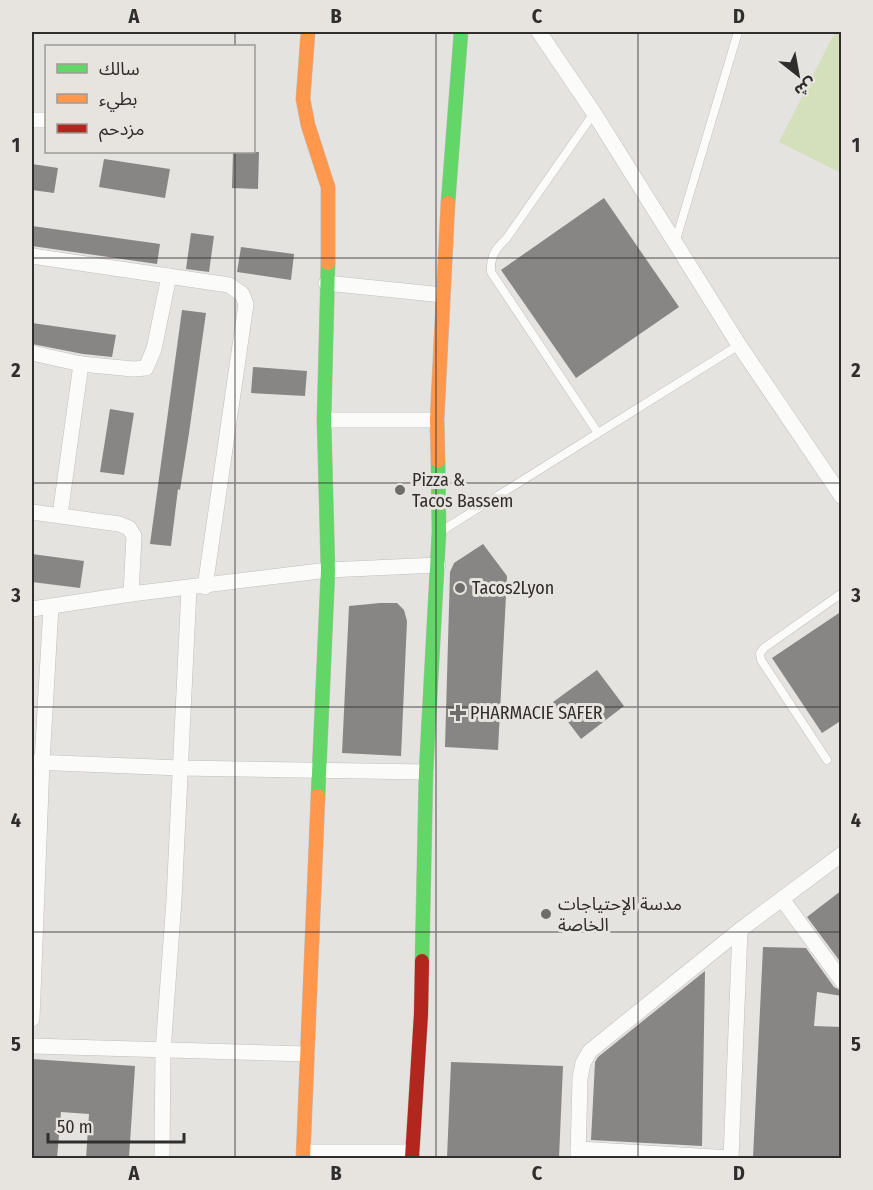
<svg xmlns="http://www.w3.org/2000/svg" width="873" height="1190" font-family="'Fira Sans Condensed','Noto Sans Arabic',sans-serif">
  <style>
    .green { fill: #d4e0bc }
    .building { fill: #878685 }
    .lines { fill: none; stroke-linecap: round; stroke-linejoin: round }
    .lane-casing { stroke: #c1bfbd; stroke-width: 9 }
    .street-casing { stroke: #c1bfbd; stroke-width: 16 }
    .fast-casing { stroke: #c1bfbd; stroke-width: 15 }
    .slow-casing { stroke: #c1bfbd; stroke-width: 15 }
    .jam-casing { stroke: #c1bfbd; stroke-width: 15 }
    .lane { stroke: #fbfbfa; stroke-width: 8 }
    .street { stroke: #fbfbfa; stroke-width: 15 }
    .fast { stroke: #63d668; stroke-width: 14 }
    .slow { stroke: #ff974d; stroke-width: 14 }
    .jam { stroke: #b3261e; stroke-width: 14 }
    .grid { fill: none; stroke: #302e2c; stroke-width: 1.5; stroke-opacity: 0.55 }
    .poi-dot { fill: #6f6d6b; stroke: #e7e3de; stroke-width: 2 }
    .labels { text-anchor: middle; dominant-baseline: central; stroke-width: 6; stroke-linejoin: round; paint-order: stroke }
    .poi-label { font-size: 18px; fill: #302e2c; stroke: #e7e3de; text-anchor: start }
    .neatline { fill: none; stroke: #302e2c; stroke-width: 2 }
    .grid-label { font-size: 20px; text-anchor: middle; font-weight: bold; fill: #302e2c }
  </style>
  <rect width="100%" height="100%" fill="#e5e3e0"/>
  <path class="green" d="M835 32 842 34 841 173 779 142Z"/>
  <g class="building">
    <path d="M233 152H259L258 189 232 188Z"/>
    <path d="M104 159 170 169 165 198 99 187Z"/>
    <path d="M32 164 58 168 54 193 32 190Z"/>
    <path d="M604 198 679 307 576 378 501 270Z"/>
    <path d="M32 226 160 244 157 264 32 246Z"/>
    <path d="M191 233 214 236 209 272 186 269Z"/>
    <path d="M241 247 294 254 291 280 237 272Z"/>
    <path d="M182 310 206 313 189 433 180 490 178 489 171 546 150 544Z"/>
    <path d="M32 323 116 335 112 357 83 354 32 344Z"/>
    <path d="M253 367 307 371 305 396 251 393Z"/>
    <path d="M110 409 134 413 124 475 100 472Z"/>
    <path d="M483 544 507 576 498 750 445 747 450 572 454 563Z"/>
    <path d="M32 554 84 561 80 588 32 582Z"/>
    <path d="M380 603H397L404 610 407 621 401 756 342 753 349 606Z"/>
    <path d="M842 611V720L822 733 772 658Z"/>
    <path d="M597 670 624 706 581 739 553 702Z"/>
    <path d="M842 890V964L807 917Z"/>
    <path d="M763 947 806 948 834 987 842 991V996L817 992 814 1026 842 1027V1158H753Z"/>
    <path d="M705 971 702 1146 591 1140 595 1062 598 1057Z"/>
    <path d="M32 1059 135 1066 129 1158H86L89 1114 61 1112 57 1158H32Z"/>
    <path d="M451 1062 563 1066 559 1158H447Z"/>
  </g>
  <g class="lines">
    <defs>
      <g id="lane">
        <path d="M594 113 506 239C495 249 490 257 491 272L598 433"/>
        <path d="M675 243 738 32"/>
        <path d="M443 530 739 345"/>
        <path d="M827 760 761 660 760 653 764 648 842 593"/>
      </g>
      <g id="street">
        <path d="M539 32 594 113 739 345 842 497"/>
        <path d="M32 120H46"/>
        <path d="M32 256 229 285 242 294 246 304 205 587"/>
        <path d="M326 283 443 295"/>
        <path d="M32 353 81 364 133 369 146 368 154 349 169 276"/>
        <path d="M324 420H437"/>
        <path d="M32 512 119 524 129 528 134 536 131 594"/>
        <path d="M60 515 81 364"/>
        <path d="M32 609 131 594 328 570 438 565"/>
        <path d="M33 762 180 768 426 772"/>
        <path d="M782 899 842 981"/>
        <path d="M32 1019 42 762 51 607"/>
        <path d="M32 1046 307 1054"/>
        <path d="M578 1149 731 1158"/>
        <path d="M304 1152H412"/>
        <path d="M162 1158 163 1051 174 900 189 588"/>
        <path d="M578 1158 580 1078 583 1063 590 1051 740 930 842 854"/>
        <path d="M731 1158 740 930"/>
      </g>
      <g id="fast">
        <path d="M448 203 461 32"/>
        <path d="M318 796 328 570 324 420 328 263"/>
        <path d="M422 961 426 772 439 532 438 461"/>
      </g>
      <g id="slow">
        <path d="M308 32 303 99 308 125 328 187V263"/>
        <path d="M438 461 437 420 448 203"/>
        <path d="M303 1158 318 796"/>
      </g>
      <path id="jam" d="M412 1158 421 1014 422 961"/>
    </defs>
    <use href="#lane" class="lane-casing"/>
    <use href="#street" class="street-casing"/>
    <use href="#fast" class="fast-casing"/>
    <use href="#slow" class="slow-casing"/>
    <use href="#jam" class="jam-casing"/>
    <use href="#lane" class="lane"/>
    <use href="#street" class="street"/>
    <use href="#fast" class="fast"/>
    <use href="#slow" class="slow"/>
    <use href="#jam" class="jam"/>
  </g>
  <path class="grid" d="M235 32V46M436 32V1158M638 32V1158M235 152V1158M32 258H842M32 483H842M32 707H842M32 932H842"/>
  <g class="poi-dot">
    <circle cx="400" cy="490" r="6"/>
    <circle cx="460" cy="588" r="6"/>
    <path d="M455 704h6v6h6v6h-6v6h-6v-6h-6v-6h6z"/>
    <circle cx="546" cy="914" r="6"/>
  </g>
  <g class="labels">
    <g class="poi-label">
      <text x="412" y="480">Pizza &amp;<tspan x="412" dy="21">Tacos Bassem</tspan></text>
      <text x="472" y="588">Tacos2Lyon</text>
      <text x="470" y="713">PHARMACIE SAFER</text>
      <text x="558" y="904">مدسة الإحتياجات<tspan x="558" dy="21">الخاصة</tspan></text>
    </g>
  </g>
  <rect width="873" height="1190" fill="none" stroke="#e7e3de" stroke-width="66"/>
  <rect x="45" y="45" width="210" height="108" fill="#e7e3de" stroke="#9e9b97" stroke-width="1.5"/>
  <rect x="57" y="64" width="30" height="9" fill="#63d668" stroke="#9e9b97" stroke-width="1.5"/>
  <text x="99" y="75" font-size="18" fill="#302e2c">سالك</text>
  <rect x="57" y="94" width="30" height="9" fill="#ff974d" stroke="#9e9b97" stroke-width="1.5"/>
  <text x="99" y="105" font-size="18" fill="#302e2c">بطيء</text>
  <rect x="57" y="124" width="30" height="9" fill="#b3261e" stroke="#9e9b97" stroke-width="1.5"/>
  <text x="99" y="135" font-size="18" fill="#302e2c">مزدحم</text>
  <g transform="translate(798 75) rotate(149)" stroke="#e7e3de" stroke-width="4.5" paint-order="stroke">
  <path d="M0-4.5L10 22L0 15L-10 22Z" fill="#302e2c"/>
  <text y="-9" font-size="16" font-weight="bold" text-anchor="middle" fill="#302e2c">ش</text>
  </g>
  <path d="M48 1133v9h136v-9" fill="none" stroke="#302e2c" stroke-width="3"/>
  <text x="57" y="1133" font-size="18" fill="#302e2c" stroke="#e7e3de" stroke-width="4.5" paint-order="stroke">50 m</text>
  <rect x="33" y="33" width="807" height="1124" class="neatline"/>
  <g class="grid-label">
    <text x="134" y="23">A</text>
    <text x="336" y="23">B</text>
    <text x="537" y="23">C</text>
    <text x="739" y="23">D</text>
    <text x="16" y="152">1</text>
    <text x="856" y="152">1</text>
    <text x="16" y="377">2</text>
    <text x="856" y="377">2</text>
    <text x="16" y="602">3</text>
    <text x="856" y="602">3</text>
    <text x="16" y="827">4</text>
    <text x="856" y="827">4</text>
    <text x="16" y="1051">5</text>
    <text x="856" y="1051">5</text>
    <text x="134" y="1180">A</text>
    <text x="336" y="1180">B</text>
    <text x="537" y="1180">C</text>
    <text x="739" y="1180">D</text>
  </g>
</svg>
